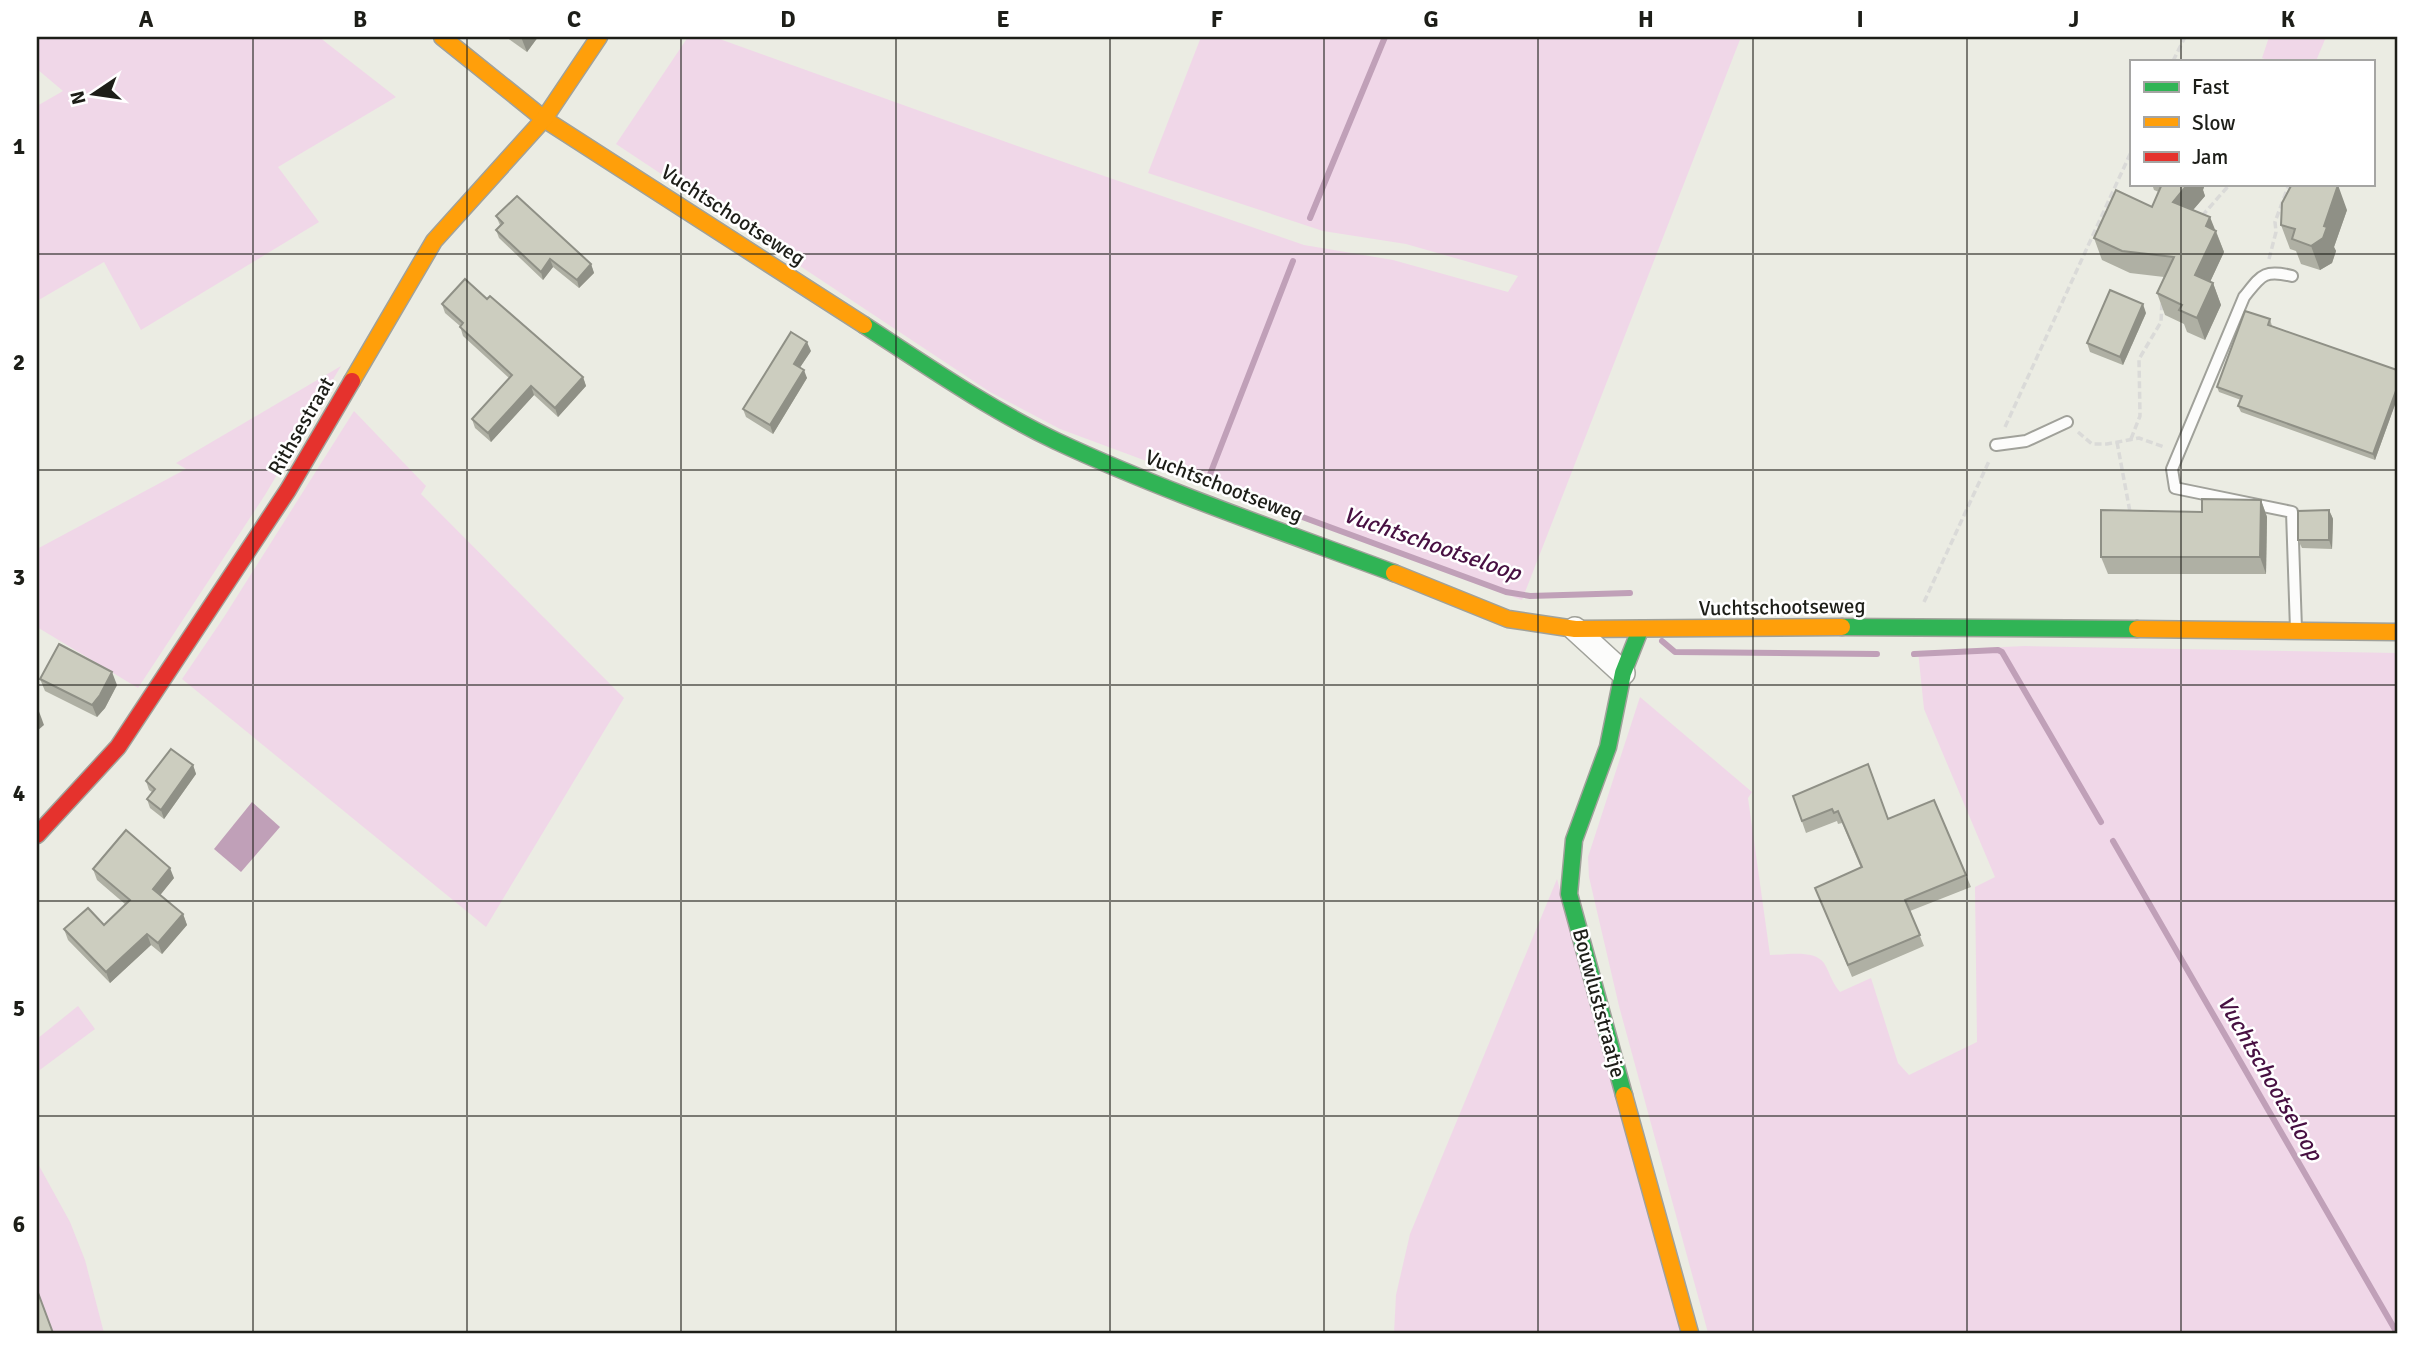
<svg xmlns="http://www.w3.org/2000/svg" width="2434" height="1370" font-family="Signika,sans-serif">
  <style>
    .green { fill: #f0d7e8 }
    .water { fill: #c0a0b8 }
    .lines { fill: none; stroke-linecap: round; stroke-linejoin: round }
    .stream { stroke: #c0a0b8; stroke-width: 6 }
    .lane-casing { stroke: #a0a19a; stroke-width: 14 }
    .street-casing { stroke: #a0a19a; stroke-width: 26 }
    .fast-casing { stroke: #a0a19a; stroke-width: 19 }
    .slow-casing { stroke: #a0a19a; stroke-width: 19 }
    .jam-casing { stroke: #a0a19a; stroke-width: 19 }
    .path { stroke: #dadad8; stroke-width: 3.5; stroke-dasharray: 7 3.5; stroke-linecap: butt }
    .lane { stroke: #fcfcfb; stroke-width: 10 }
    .street { stroke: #fcfcfb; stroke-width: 23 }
    .fast { stroke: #30b455; stroke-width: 16 }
    .slow { stroke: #ff9f0a; stroke-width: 16 }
    .jam { stroke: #e5322d; stroke-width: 16 }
    .wall { fill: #afb0a4 }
    .shaded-wall { fill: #8f9086 }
    .building { fill: #cccdbf; stroke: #8f9086; stroke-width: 2 }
    .grid { fill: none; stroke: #1d1e18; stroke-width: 2; stroke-opacity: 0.55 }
    .labels { text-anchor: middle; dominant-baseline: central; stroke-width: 5; stroke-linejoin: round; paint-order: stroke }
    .street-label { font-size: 21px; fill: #1d1e18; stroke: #fff }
    .water-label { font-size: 23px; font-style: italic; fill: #471042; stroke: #fff }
    .neatline { fill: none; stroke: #1d1e18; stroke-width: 2.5 }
    .grid-label { font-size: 23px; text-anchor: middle; font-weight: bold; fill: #1d1e18 }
  </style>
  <rect width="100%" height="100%" fill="#ebece3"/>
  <g class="green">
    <path d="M37 37H319L396 97 278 167 319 222 141 330 104 262 37 301V106L63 91 37 69Z"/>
    <path d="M688 37H714L1026 149 1304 245 1393 260 1508 292 1518 276 1406 244 1323 231 1148 173 1201 37H1741L1522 600 1060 429 990 392 616 144Z"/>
    <path d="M2269 37H2326L2316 61H2270L2262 58Z"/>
    <path d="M341 366 265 495 138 688 37 627V549L186 469 176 463Z"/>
    <path d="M354 411 426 486 421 494 624 698 486 927 182 679 224 617Z"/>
    <path d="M2025 646 2397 653V1333H1708L1619 1006 1589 877 1588 857 1640 697 1752 792 1748 798 1770 955C1786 955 1814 949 1824 963 1830 973 1832 983 1840 992L1871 978 1898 1063 1909 1075 1977 1042 1975 887 1995 877 1924 709 1918 651Z"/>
    <path d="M1557 879 1686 1333H1394L1396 1295 1410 1234Z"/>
    <path d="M78 1006 95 1029 37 1072V1039Z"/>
    <path d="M37 1162 70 1222 85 1260 104 1333H37Z"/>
  </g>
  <path class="water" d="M252 802 280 827 241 872 214 849Z"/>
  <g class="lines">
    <g class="stream">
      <path d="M1310 218 1385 37"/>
      <path d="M1207 482 1293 261"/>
      <path d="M1229 490 1506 592 1530 596 1630 593"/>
      <path d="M1662 641 1675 652 1877 654"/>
      <path d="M1914 654 1998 650 2002 652 2101 822"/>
      <path d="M2113 841 2397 1333"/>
    </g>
    <defs>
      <g id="lane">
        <path d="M2292 276C2263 269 2261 276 2244 297L2172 469 2175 488 2292 512 2296 629"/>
        <path d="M1996 445 2026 441 2067 422"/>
      </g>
      <path id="street" d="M1575 629 1623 673"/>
      <g id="fast">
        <path d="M864 325C927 366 989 409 1056 441 1165 492 1281 531 1394 573"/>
        <path d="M1842 627 2137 629"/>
        <path d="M1624 1095 1569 894 1574 840 1608 747 1623 673 1640 630"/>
      </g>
      <g id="slow">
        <path d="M442 37 544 119 864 325"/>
        <path d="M352 381 434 241 544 119 599 37"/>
        <path d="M1394 573 1508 619 1575 629 1842 627"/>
        <path d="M2137 629 2397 632"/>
        <path d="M1624 1095 1690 1333"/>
      </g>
      <path id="jam" d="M37 835 118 747 288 490 352 381"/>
    </defs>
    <use href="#lane" class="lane-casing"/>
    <use href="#street" class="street-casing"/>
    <use href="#fast" class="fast-casing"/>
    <use href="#slow" class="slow-casing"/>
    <use href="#jam" class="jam-casing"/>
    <g class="path">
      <path d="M2173 61 2185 37"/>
      <path d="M2202 216 2230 184"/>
      <path d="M2269 259 2276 232 2275 222 2289 184"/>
      <path d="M2005 427 2131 152"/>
      <path d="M2078 432 2092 444H2107L2139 438 2164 447"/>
      <path d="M2131 439 2140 416 2139 359 2161 322 2162 302"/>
      <path d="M2117 442 2130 512"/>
      <path d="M1924 602 1990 459"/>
    </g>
    <use href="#lane" class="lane"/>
    <use href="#street" class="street"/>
    <use href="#fast" class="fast"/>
    <use href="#slow" class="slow"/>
    <use href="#jam" class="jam"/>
  </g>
  <g class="wall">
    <path d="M506 37H538L527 52Z"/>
    <path d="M2152 184H2205L2203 190 2205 196 2193 210 2216 231 2224 252 2210 282 2213 283 2221 305 2205 340 2187 332 2184 324 2165 315 2157 293 2164 277 2130 273 2102 260 2094 238 2152 207 2159 192 2154 190Z"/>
    <path d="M2347 210 2334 247 2336 251 2332 263 2320 270 2301 264 2296 251 2290 249 2281 225Z"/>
    <path d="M496 216 591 264 594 273 579 288 553 267 543 280 499 238 496 230 500 225Z"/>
    <path d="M487 299 583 377 586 386 558 417 534 395 491 442 475 428 472 419 509 378 463 336 460 326 445 313 442 304Z"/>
    <path d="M2146 313 2123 365 2090 352 2087 343Z"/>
    <path d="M2270 319 2272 326 2397 370V399L2375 460 2241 412 2238 406 2241 400 2219 392 2217 387Z"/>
    <path d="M811 351 800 367 807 378 773 434 746 417 743 409Z"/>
    <path d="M2261 500 2267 517 2266 574H2108L2101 557 2202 512Z"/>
    <path d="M2329 510 2333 519 2332 549 2302 548 2298 540Z"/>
    <path d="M40 679 117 685 105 708 97 717 45 691Z"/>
    <path d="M193 765 196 774 164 819 150 808 147 799 152 792 149 790 146 781Z"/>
    <path d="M1793 796 1888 819 1966 875 1971 887 1910 911 1924 946 1852 977 1815 888 1861 868 1842 823 1838 824 1837 821 1806 833Z"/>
    <path d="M93 869 174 878 160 895 183 914 187 925 162 954 151 945 110 983 68 940 64 929 104 925 125 904 97 880Z"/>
  </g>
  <g class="shaded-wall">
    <path d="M521 37H538L527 52Z"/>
    <path d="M2188 184H2205L2203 190 2205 196 2181 224 2173 202Z"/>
    <path d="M2338 185 2347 210 2334 247 2336 251 2332 263 2320 270 2311 246 2324 226Z"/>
    <path d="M2210 217 2224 252 2203 297 2195 275 2206 226Z"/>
    <path d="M550 259 553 267 543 280 541 272Z"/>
    <path d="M591 264 594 273 579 288 577 280Z"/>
    <path d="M2213 283 2221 305 2205 340 2197 318Z"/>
    <path d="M2143 304 2146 313 2123 365 2120 357Z"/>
    <path d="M807 342 811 351 797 372 794 364Z"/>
    <path d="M804 370 807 378 773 434 770 425Z"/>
    <path d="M583 377 586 386 558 417 555 408Z"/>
    <path d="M531 386 534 395 491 442 488 433Z"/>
    <path d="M2397 388V399L2375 460 2373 454Z"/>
    <path d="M2261 500 2267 517 2266 574 2260 557Z"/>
    <path d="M2329 510 2333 519 2332 549 2329 540Z"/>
    <path d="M112 672 117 685 105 708 97 717 92 705Z"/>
    <path d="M37 706 44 725 37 731Z"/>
    <path d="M193 765 196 774 164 819 161 810Z"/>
    <path d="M170 868 174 878 157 899 153 889Z"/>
    <path d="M183 914 187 925 162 954 158 943Z"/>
    <path d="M147 934 151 945 110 983 106 972Z"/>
  </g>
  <g class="building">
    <path d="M2162 184H2188L2173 202 2210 217 2206 226 2216 231 2195 275 2213 283 2197 318 2179 310 2182 305 2157 293 2174 257 2122 251 2094 238 2116 190 2152 207Z"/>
    <path d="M2292 184H2334L2338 185 2324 226 2327 227 2323 238 2311 246 2292 239 2295 229 2281 225 2282 203Z"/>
    <path d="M517 196 591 264 577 280 550 259 541 272 496 230 503 223 496 216Z"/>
    <path d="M465 279 487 299 490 296 583 377 555 408 531 386 488 433 472 419 512 375 460 327 463 323 442 304Z"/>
    <path d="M2110 290 2143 304 2120 357 2087 343Z"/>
    <path d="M2245 311 2270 319 2268 325 2397 370V388L2373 454 2238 406 2242 396 2217 387Z"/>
    <path d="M791 332 807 342 794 364 804 370 770 425 743 409Z"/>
    <path d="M2202 499 2261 500 2260 557H2101V510L2202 512Z"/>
    <path d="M2329 510V540H2298V511Z"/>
    <path d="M59 644 112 672 100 695 92 705 40 679Z"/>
    <path d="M171 749 193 765 161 810 147 799 155 789 146 781Z"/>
    <path d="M1868 764 1888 819 1934 800 1966 875 1905 900 1920 935 1848 965 1815 888 1862 867 1838 811 1834 813 1832 809 1802 821 1793 796Z"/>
    <path d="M126 830 170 868 153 889 183 914 158 943 147 934 106 972 64 929 88 908 104 925 130 900 93 869Z"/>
    <path d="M37 1290 53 1333H37Z"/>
  </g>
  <path class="grid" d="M253 37V1333M467 37V1333M681 37V1333M896 37V1333M1110 37V1333M1324 37V1333M1538 37V1333M1753 37V1333M1967 37V1333M2181 37V61M2181 184V1333M37 254H2397M37 470H2397M37 685H2397M37 901H2397M37 1116H2397"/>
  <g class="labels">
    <g class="street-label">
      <text transform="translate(733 215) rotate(33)">Vuchtschootseweg</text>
      <text transform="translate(301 426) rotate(-60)">Rithsestraat</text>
      <text transform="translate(1224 486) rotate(21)">Vuchtschootseweg</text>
      <text transform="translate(1782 607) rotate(-1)">Vuchtschootseweg</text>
      <text transform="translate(1599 1003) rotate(75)">Bouwluststraatje</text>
    </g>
    <g class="water-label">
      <text transform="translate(1432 544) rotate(19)">Vuchtschootseloop</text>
      <text transform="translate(2270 1078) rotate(60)">Vuchtschootseloop</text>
    </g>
  </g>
  <rect width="2434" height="1370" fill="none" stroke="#ffffff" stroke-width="77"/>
  <rect x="2130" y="60" width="245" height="126" fill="#ffffff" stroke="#a5a5a3" stroke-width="2"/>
  <rect x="2144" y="82" width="35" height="10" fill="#30b455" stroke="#a5a5a3" stroke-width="2"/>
  <text x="2192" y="94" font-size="21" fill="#1d1e18">Fast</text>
  <rect x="2144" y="117" width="35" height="10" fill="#ff9f0a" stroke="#a5a5a3" stroke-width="2"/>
  <text x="2192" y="130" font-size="21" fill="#1d1e18">Slow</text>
  <rect x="2144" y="152" width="35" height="10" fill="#e5322d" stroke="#a5a5a3" stroke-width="2"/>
  <text x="2192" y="164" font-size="21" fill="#1d1e18">Jam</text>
  <g transform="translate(94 94) rotate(257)" stroke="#ffffff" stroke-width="5" paint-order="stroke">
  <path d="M0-5L12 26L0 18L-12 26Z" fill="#1d1e18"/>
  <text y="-10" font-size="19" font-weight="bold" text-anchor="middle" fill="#1d1e18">N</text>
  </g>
  <rect x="38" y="38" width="2358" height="1294" class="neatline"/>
  <g class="grid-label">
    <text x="146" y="27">A</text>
    <text x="360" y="27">B</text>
    <text x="574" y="27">C</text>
    <text x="788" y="27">D</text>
    <text x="1003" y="27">E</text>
    <text x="1217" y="27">F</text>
    <text x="1431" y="27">G</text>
    <text x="1646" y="27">H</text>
    <text x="1860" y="27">I</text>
    <text x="2074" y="27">J</text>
    <text x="2288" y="27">K</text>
    <text x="19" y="154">1</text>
    <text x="19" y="370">2</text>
    <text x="19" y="585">3</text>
    <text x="19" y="801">4</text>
    <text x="19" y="1016">5</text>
    <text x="19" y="1232">6</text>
  </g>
</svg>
